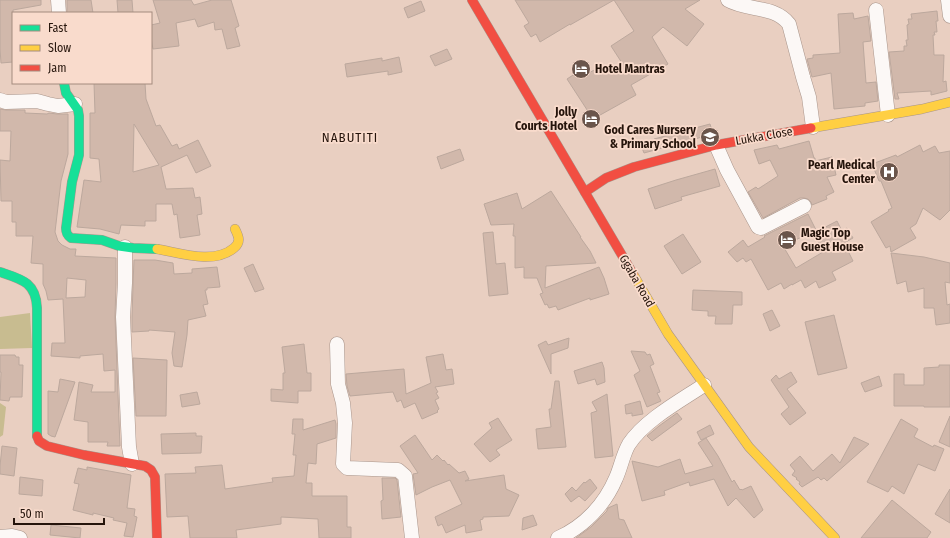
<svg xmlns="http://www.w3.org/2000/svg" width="950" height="538" font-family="'Fira Sans Condensed',sans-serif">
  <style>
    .green { fill: #c8bc90 }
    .building { fill: #d1b8ab; stroke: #bca89d; fill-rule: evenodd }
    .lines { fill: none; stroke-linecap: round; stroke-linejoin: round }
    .street-casing { stroke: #a9958b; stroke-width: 15 }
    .fast-casing { stroke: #a9958b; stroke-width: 10 }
    .slow-casing { stroke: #a9958b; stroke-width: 10 }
    .jam-casing { stroke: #a9958b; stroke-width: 10 }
    .street { stroke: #fcf8f6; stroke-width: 14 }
    .fast { stroke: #16e098; stroke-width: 9 }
    .slow { stroke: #ffcf43; stroke-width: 9 }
    .jam { stroke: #f24e42; stroke-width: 9 }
    .labels { text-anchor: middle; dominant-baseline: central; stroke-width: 3.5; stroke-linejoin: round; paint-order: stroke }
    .poi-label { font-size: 12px; font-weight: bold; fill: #25140b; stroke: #f9dbcc; text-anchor: end }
    .street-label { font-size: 12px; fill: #25140b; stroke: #f9dbcc }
    .neighbourhood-label { font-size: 13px; letter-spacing: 1px; fill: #25140b; stroke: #f9dbcc }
  </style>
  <rect width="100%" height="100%" fill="#e9cfc1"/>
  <g class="green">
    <path d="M30 313 32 348 0 349V317Z"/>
    <path d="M0 403 6 407 3 435 0 437Z"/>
  </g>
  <g class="building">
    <path d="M0 0H41V5L13 10V62L1 63 0 49Z"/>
    <path d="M67 0H91L93 13H67Z"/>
    <path d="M117 0H132L133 13H118Z"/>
    <path d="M153 0H191L194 5 212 0H231L239 26 235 28 240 46 227 49 222 29 215 30 214 22 198 27 195 19 176 23 179 46 153 49 151 38V25L160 23Z"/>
    <path d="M515 0H700L685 9 704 24 687 46 663 27 652 37 668 64 631 85 636 95 593 119 567 79 584 68 587 74 596 69 600 75 622 63 611 46 634 31 614 0 570 25V24L540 42 536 34 531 37 524 26 529 23Z"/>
    <path d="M421 1 425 11 408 18 404 8Z"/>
    <path d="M937 11 938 21H936L937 32H934L935 35H933L934 55H944L943 82 946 81 947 91 931 95V91L897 93 899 99H895L889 52 904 51V46H907L906 40H908L907 25 909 24 908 19H912L911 14Z"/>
    <path d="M853 13 854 19 868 16 871 41 863 42 866 83 876 82 878 101 865 103V106L834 109 831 73 812 77 807 59 813 58V55L840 53 838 14Z"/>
    <path d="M447 49 452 59 435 66 430 56Z"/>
    <path d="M399 57 402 72 388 75V71L347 77 345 64 382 58V61Z"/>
    <path d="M94 83H145L146 99 156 126 160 125 172 146 177 144 179 149 198 140 211 166 196 173 187 155 161 167 166 189 193 188 195 198 200 197 202 214 197 215 200 235 180 238 177 214 174 215 172 204H156V221H145V226L121 225 119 234 100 229 77 227 84 180 101 182 99 159 90 158V113H95ZM134 124 159 165 133 172Z"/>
    <path d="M0 109 6 110H25V113L47 114 49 113 57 114H68V154L61 181 55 232 58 241 62 245 70 249H76L75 256 116 258V283L115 317 120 446H107L108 442H88V422L74 420 79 382 93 385 91 392H115V370L104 371 103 354 80 356V358L51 356 52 343H65L63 299 48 300 46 291 43 284V264L31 263 33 236H16V222H12V201H1L0 160 10 161 11 131H0ZM67 278 86 280 85 297 66 298Z"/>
    <path d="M710 124 713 134 644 153 642 148 655 144 654 139Z"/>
    <path d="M809 141 814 158H815V161L832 157 836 175 827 177 834 192 826 196 827 199 812 205 811 202 808 199 804 198H800L763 218 748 192 756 187 758 189 778 176 770 160 759 164 754 150 777 145 779 149Z"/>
    <path d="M920 145 923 152 935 146 939 153 950 151V210L940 220 923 208 916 224 910 228 916 238 891 252 890 246 886 248 871 222 889 211 888 210 892 208 881 181H879L872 164 896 155 897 157Z"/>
    <path d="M460 149 464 160 441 169 437 157Z"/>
    <path d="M715 169 720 186 681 197 682 200 655 209 648 189 676 180Z"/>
    <path d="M551 191 581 237H580L590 251 596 263 546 266 545 288 599 267 604 278 609 294 590 300V298L558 310 556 306 549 308 547 304 545 305 540 294 543 293 537 278H524V267L515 268V236H513L514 224 491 225 484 204 517 193 522 209Z"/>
    <path d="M808 214 816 230 783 246 796 268 823 252 814 233 837 221 842 231 847 228 853 238 844 243 853 261 832 272 836 280 819 288 816 281 805 288 801 280 792 285V284L784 289 781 283 768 290 751 259 746 262 743 258 737 262 728 252 743 240 748 247 765 237 764 236Z"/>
    <path d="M493 232 496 264 505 263 508 294 489 296 483 233Z"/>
    <path d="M683 234 701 262 682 274 664 246Z"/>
    <path d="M891 253 924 257 950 263V283L945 282 947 305 950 304V323L936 325 934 308H924V288L908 292 906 281 897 284Z"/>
    <path d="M134 260H155L173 263 174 274 192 273V269L217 267 220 287 207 288V290H205L208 304 203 305 206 316 188 320 187 335 182 367 174 366 172 353 175 332 149 330V331L132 332V317L133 284Z"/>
    <path d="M253 264 264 289 255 292 244 268Z"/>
    <path d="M693 290 742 292V305H733L732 324H715L716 316H708V311L692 310Z"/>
    <path d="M772 310 780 326 770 331 763 314Z"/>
    <path d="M834 315 847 368 818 375 805 322Z"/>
    <path d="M569 338 568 348 551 354V374L538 345 546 341 548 345Z"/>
    <path d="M304 344 307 373H311V391H298V403L271 401V389L283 390V373H285L282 347Z"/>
    <path d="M631 351 645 352 647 355 650 354 654 364 650 366 660 392 657 393 661 401 647 407 634 375 640 371Z"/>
    <path d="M443 354 446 370 452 369 454 384 435 387 438 392 436 393 439 398 435 400 439 409 437 411 438 412 422 419 415 403 404 408 401 400 397 402 393 392 350 396 347 386 346 374 404 369 406 394 431 383 426 357Z"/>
    <path d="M0 355H15L16 357H19V365H23L22 397H10L9 401 0 400 1 372H0Z"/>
    <path d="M133 358 167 360 166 416H136Z"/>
    <path d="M602 362 604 368 605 382 597 385 595 379 578 384 574 371Z"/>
    <path d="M939 365H950V407H924V406H894V374H904V385H924V368L939 367Z"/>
    <path d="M791 372 797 382 787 389 806 413 790 425 781 414 789 407 771 380 776 375 779 379Z"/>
    <path d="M879 376 882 386 865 392 861 383Z"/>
    <path d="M60 379 75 382 55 437 51 436 48 434V391L58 392Z"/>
    <path d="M555 381H559L566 447 538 449 536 429 551 427 549 409H551Z"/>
    <path d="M197 392 200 404 182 407 180 395Z"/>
    <path d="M607 394 613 456 595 458 591 413 597 411 592 402Z"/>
    <path d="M640 401 643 414 632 416V413L626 414 625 405Z"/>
    <path d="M677 413 682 419 652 441 647 436 659 426Z"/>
    <path d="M950 416V447L939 442Z"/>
    <path d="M498 418 512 440 496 450 500 455 490 462 474 444 492 428 489 423Z"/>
    <path d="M293 419H303V430L335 420 336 424V438L317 444 316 464 308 463 306 483H312V496H347V527H351V538H319L318 519 281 517V524L236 530 237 538H190L188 516 167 517 165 474 196 473 195 467 222 465 225 489 273 482 272 478 294 476 296 455H293L295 434H292Z"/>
    <path d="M901 419 918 429 914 437 933 447 934 445 944 449 935 471 918 464 904 494 892 486 888 492 867 482Z"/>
    <path d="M710 425 714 434 701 440 697 432Z"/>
    <path d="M196 433V436H202L201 453 162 454 161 434Z"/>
    <path d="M415 435 432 460 437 455 443 461 444 460 448 465 449 464 459 473 465 471 469 479 465 481 504 475 506 489 519 495 509 516 483 517V519L480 520 482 530 466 533 465 525 446 533 442 524 438 526 435 517 462 504 450 480 432 487 416 495 413 474 418 473 400 446Z"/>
    <path d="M854 437 869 444 827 481 824 478 821 480 818 477 802 487 799 484 800 482 796 479 797 478 792 475 795 471 790 465 800 456 813 471 832 454 840 463Z"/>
    <path d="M706 438 718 456 732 482 734 480 740 490 741 489 742 490 751 486 763 510 754 518 736 498 728 506 714 479 690 486 689 482 664 491 665 495 642 501 632 461 658 467 680 459 685 474 713 466 698 443Z"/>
    <path d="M2 446 17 448 14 476 0 474V466Z"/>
    <path d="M87 467 131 475 127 508 135 509 134 516 137 517 133 537 124 536 127 523 113 520 114 518 93 513V515L73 510 79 484 74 483 78 468 87 470Z"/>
    <path d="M20 477 43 480 42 496 19 494Z"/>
    <path d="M382 478H395L397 480 401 517 382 519 381 501 383 500Z"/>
    <path d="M590 479 597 488 585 501 579 496 571 502 565 494 572 487 576 491 584 482 585 483Z"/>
    <path d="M950 489V523L935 514Z"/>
    <path d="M892 500 931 532 927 538H861Z"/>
    <path d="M617 504 619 519 624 520 632 538H576L591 527 607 511V510L608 508Z"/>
    <path d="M533 515 537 525 522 530 523 518Z"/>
    <path d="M51 525 81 528 80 538 50 535Z"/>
  </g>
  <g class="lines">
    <defs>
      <g id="street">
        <path d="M58 0 59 13"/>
        <path d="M728 0C747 11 774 5 789 24L803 77 809 97 813 127"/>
        <path d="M948 0 950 16"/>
        <path d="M876 10 888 115"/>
        <path d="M0 100 6 102 37 101 48 104 58 106 75 104"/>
        <path d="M716 145 727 170 758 227 761 228 804 206"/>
        <path d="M125 247V283L123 317 129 447 132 464"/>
        <path d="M337 344 338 384 343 403 345 423 343 464 347 468 398 470 405 476 412 538"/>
        <path d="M0 537 12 536 20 538"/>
        <path d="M558 538C585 526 605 504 616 478 621 467 623 454 629 444 645 420 680 401 704 385"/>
      </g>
      <g id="fast">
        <path d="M64 83 66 93 78 110 79 116V155L72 182 66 228C66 233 67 235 71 238L102 240 119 246 133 248 157 249"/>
        <path d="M0 272C21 279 36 282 37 308V436"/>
      </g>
      <g id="slow">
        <path d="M811 128 922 109 950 102"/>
        <path d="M157 249C180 253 214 265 234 248 241 242 239 237 235 229"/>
        <path d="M633 274 668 334 749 447 835 538"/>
      </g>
      <g id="jam">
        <path d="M472 0 633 274"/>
        <path d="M585 192 606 178 634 167 716 145 811 128"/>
        <path d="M37 436 39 441 47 446 84 455 145 466 151 470 155 477 157 538"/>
      </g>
    </defs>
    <use href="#street" class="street-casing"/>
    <use href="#fast" class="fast-casing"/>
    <use href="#slow" class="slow-casing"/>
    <use href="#jam" class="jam-casing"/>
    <use href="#street" class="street"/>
    <use href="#fast" class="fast"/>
    <use href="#slow" class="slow"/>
    <use href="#jam" class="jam"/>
  </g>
  <defs>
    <symbol id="hotel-disc" viewBox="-11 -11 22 22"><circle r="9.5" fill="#6a554b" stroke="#f9dbcc"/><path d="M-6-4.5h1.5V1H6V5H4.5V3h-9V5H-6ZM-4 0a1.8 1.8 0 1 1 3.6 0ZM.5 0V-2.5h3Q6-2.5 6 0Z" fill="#fff"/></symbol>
    <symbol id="school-disc" viewBox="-11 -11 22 22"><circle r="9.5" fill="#6a554b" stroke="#f9dbcc"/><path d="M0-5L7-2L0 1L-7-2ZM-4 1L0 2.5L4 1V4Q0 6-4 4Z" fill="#fff"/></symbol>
    <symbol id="hospital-disc" viewBox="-11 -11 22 22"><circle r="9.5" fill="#6a554b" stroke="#f9dbcc"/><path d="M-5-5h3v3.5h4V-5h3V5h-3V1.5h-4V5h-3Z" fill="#fff"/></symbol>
  </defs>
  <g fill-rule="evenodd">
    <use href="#hotel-disc" x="570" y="58" width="22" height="22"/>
    <use href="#hotel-disc" x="580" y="108" width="22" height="22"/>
    <use href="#school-disc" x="699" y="126" width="22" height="22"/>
    <use href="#hospital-disc" x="878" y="161" width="22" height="22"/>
    <use href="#hotel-disc" x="776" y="229" width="22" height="22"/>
  </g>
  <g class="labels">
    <g class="poi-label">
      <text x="595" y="69" text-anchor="start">Hotel Mantras</text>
      <text x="577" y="112">Jolly<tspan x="577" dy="14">Courts Hotel</tspan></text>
      <text x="696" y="130">God Cares Nursery<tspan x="696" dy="14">&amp; Primary School</tspan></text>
      <text x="875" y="165">Pearl Medical<tspan x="875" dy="14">Center</tspan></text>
      <text x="801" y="233" text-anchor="start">Magic Top<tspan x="801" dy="14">Guest House</tspan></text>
    </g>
    <g class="street-label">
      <text transform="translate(764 136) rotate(-10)">Lukka Close</text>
      <text transform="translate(637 281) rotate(60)">Ggaba Road</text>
    </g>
    <g class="neighbourhood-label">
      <text x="350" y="137">NABUTITI</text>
    </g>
  </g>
  <rect x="12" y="12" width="140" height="72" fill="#f9dbcc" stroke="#a48b7f"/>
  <rect x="20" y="25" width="20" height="6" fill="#16e098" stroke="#a48b7f"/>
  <text x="48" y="32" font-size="12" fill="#25140b">Fast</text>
  <rect x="20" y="45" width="20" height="6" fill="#ffcf43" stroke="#a48b7f"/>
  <text x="48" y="52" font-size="12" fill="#25140b">Slow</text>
  <rect x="20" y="65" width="20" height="6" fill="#f24e42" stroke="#a48b7f"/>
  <text x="48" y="72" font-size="12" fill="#25140b">Jam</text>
  <path d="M14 518v6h90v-6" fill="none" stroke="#25140b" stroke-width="2"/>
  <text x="20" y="518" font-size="12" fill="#25140b" stroke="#f9dbcc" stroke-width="3" paint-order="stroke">50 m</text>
</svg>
